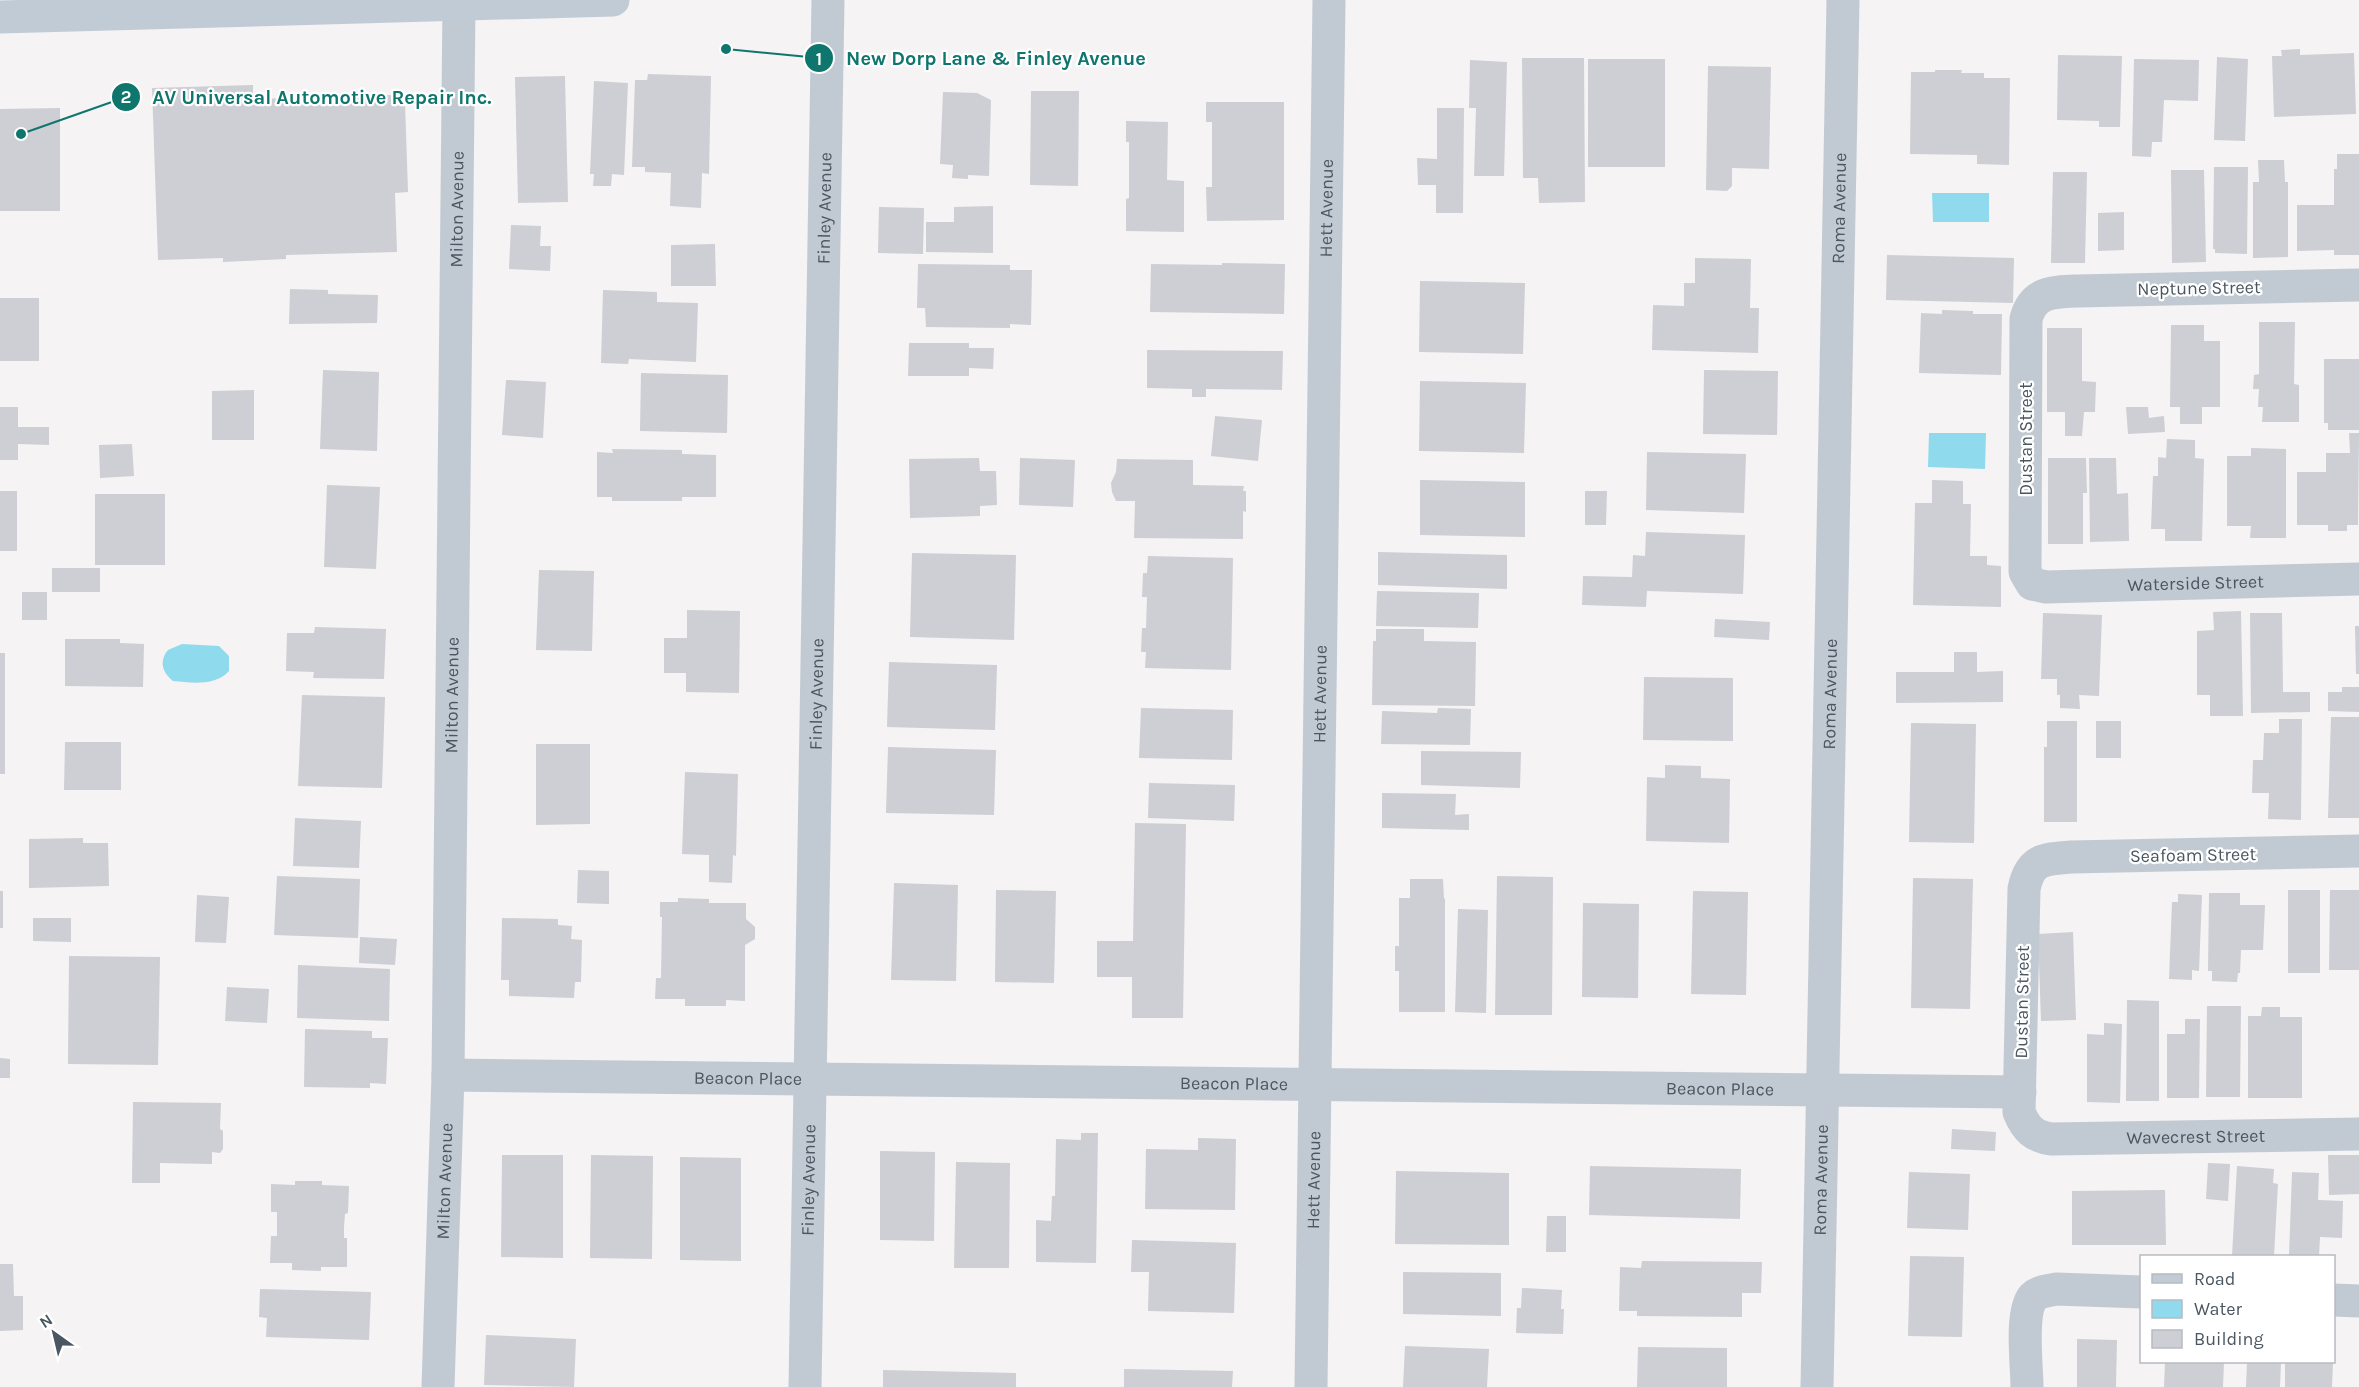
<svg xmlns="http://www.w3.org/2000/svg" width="2359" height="1387" font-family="Karla,sans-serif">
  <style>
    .water { fill: #90daee }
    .building { fill: #cdcfd5 }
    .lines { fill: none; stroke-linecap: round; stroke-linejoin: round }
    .street { stroke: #c1cad2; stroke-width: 33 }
    .secondary { stroke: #c1cbd6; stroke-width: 33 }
    .labels { text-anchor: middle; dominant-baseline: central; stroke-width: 4.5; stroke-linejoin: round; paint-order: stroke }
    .street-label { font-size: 18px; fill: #4a5661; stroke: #fff }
    .leader { fill: none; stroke: #0f766e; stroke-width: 2 }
    .callout-dot { fill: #0f766e; stroke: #fff; stroke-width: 2 }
    .mark-label { font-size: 18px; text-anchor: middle; font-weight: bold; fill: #fff }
    .callout-label { font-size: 20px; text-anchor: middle; font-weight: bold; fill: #0f766e; stroke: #fff; stroke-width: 4.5; stroke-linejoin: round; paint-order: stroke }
  </style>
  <rect width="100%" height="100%" fill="#f5f3f3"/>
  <g class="water">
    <path d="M1989 193V222H1933L1932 193Z"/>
    <path d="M1929 433H1986L1985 469 1928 467Z"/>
    <path d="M182 644 219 646 229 656V671C216 686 192 683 173 681 162 672 159 661 168 650Z"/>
  </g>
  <g class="building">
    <path d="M2300 49V55L2354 53 2356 114 2274 117 2272 56H2282L2281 50Z"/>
    <path d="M2058 55 2122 56 2120 127H2099V121L2057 120Z"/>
    <path d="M2217 57 2248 59 2245 141 2214 140Z"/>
    <path d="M1522 58H1584L1585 202 1539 203 1538 178H1523Z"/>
    <rect x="1588" y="59" width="77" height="108"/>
    <path d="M2134 59 2199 60 2198 101 2164 100 2162 142H2152L2151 157 2132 156Z"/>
    <path d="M1470 60 1507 62 1504 176H1474L1476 108H1469Z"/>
    <path d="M1708 66 1771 67 1769 169 1732 168V186L1727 191 1706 190Z"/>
    <path d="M1935 70H1962L1961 73H1984V78H2010L2009 165 1977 164V155L1910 154 1911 72H1935Z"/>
    <path d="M648 74 711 76 709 174 702 173 701 208 670 206 671 173 645 172V167H632L635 80H647Z"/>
    <path d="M565 76 568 202 518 203 515 77Z"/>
    <path d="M594 81 628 83 624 175 612 174 611 186H593L594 174H590Z"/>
    <path d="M253 85V99L392 95V104L405 103 408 192 395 193 397 252 286 255V259L223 262V258L158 260 152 88Z"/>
    <path d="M1031 91H1079L1078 186 1030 185Z"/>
    <path d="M943 92 977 93 991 100 989 176 968 175V179L952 178 953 165 940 164Z"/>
    <path d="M1206 102H1284V220L1207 221 1206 187H1212V122H1206Z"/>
    <path d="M60 108V211H0V109Z"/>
    <path d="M1437 108H1464L1463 213H1436V185H1418L1417 158 1437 159Z"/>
    <path d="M1126 121 1168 122 1167 180 1184 181V232L1126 231V199L1129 198V142H1126Z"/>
    <path d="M2337 154H2359V255H2334V250L2297 251V205H2334V169H2337Z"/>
    <path d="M2258 160H2284L2285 182H2288V257L2253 258V182H2259Z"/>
    <path d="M2214 167H2248L2247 254 2215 253V249H2213Z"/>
    <path d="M2171 170H2204L2206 262 2172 263Z"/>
    <path d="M2053 172H2087L2085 263H2051Z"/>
    <path d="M993 206V253L926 252V222H954V207Z"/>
    <path d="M879 207 924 208 923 254 878 253Z"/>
    <path d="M2124 212V250L2098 251V213Z"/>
    <path d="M511 225 541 226 540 246H551L550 271 509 269Z"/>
    <path d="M715 244 716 286H671V245Z"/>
    <path d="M1887 255 2014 258 2013 303 1886 300Z"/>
    <path d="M1695 258 1751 259 1750 308H1759L1758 353 1652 350 1653 305 1684 306V283H1695Z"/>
    <path d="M1222 263 1285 264 1284 314 1150 312 1151 264 1222 265Z"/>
    <path d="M918 264 1010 265V270H1032L1031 325 1010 324V328L926 327 925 308H917Z"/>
    <path d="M1420 281 1525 283 1523 354 1419 352Z"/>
    <path d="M290 289 328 290V294L378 295 377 323 289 324Z"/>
    <path d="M603 290 657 292V302L698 303 696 362 629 359 628 364 601 363Z"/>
    <rect x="0" y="298" width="39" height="63"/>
    <path d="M1942 310 1973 311V314H2002L2001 375 1919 373 1921 313 1942 314Z"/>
    <path d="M2259 322H2295L2294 384 2299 385V422H2262L2263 407H2258L2259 389H2253L2254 375 2259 374Z"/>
    <path d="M2171 325H2204V341H2220V407H2202V424H2180V407H2170Z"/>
    <path d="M2047 328H2082V381L2096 382 2095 412H2084L2082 436H2065V412H2047Z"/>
    <path d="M909 343H969V348H994L993 369 969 368V376H908Z"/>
    <path d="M1147 350 1283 351 1282 390 1206 389V397H1192V389L1147 388Z"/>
    <path d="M2324 359H2359V430H2328V423H2324Z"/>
    <path d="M323 370 379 372 377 451 320 449Z"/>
    <path d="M1704 370 1778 371 1777 435 1703 434Z"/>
    <path d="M641 373 728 375 727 433 640 431Z"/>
    <path d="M506 380 546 382 543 438 502 435Z"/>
    <path d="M1420 381 1526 383 1524 453 1419 451Z"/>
    <path d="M254 390V440H212V391Z"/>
    <path d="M0 407H18V427H49V445L18 444V460H0Z"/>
    <path d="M2126 407H2148L2149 418 2164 416 2165 432 2128 434Z"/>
    <path d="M1215 416 1262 420 1258 461 1211 456Z"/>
    <path d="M2349 433H2359L2358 525H2347V531H2328V525H2297V472H2326V453H2350Z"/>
    <path d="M2167 439 2195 440V458L2204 459 2202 541H2165V529H2151L2153 476H2158V457L2166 458Z"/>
    <path d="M132 444 134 476 100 478 99 445Z"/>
    <path d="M2251 448 2286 449V538H2250L2251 526H2227V456H2251Z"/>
    <path d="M612 449 682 450V454L716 455V497H682V501H612V497H597V452L613 453Z"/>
    <path d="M1647 452 1746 454 1744 513 1646 510Z"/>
    <path d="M979 458 980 471H996L997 505 980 506V516L910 518 909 459Z"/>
    <path d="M1020 458 1075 460 1073 507 1019 505Z"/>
    <path d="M2048 458H2086L2087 493H2083V544H2048Z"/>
    <path d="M2089 458H2116L2117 494 2128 493 2129 541 2090 542Z"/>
    <path d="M1117 459 1193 460V485L1244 486 1243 491H1246V512L1243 511V539L1134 538 1135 501H1116L1112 492 1111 483 1116 472Z"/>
    <path d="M1420 480 1525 482V537L1420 535Z"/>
    <path d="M1932 480 1963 481V504H1971L1970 556H1987V565L2001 566V607L1913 605 1915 503H1932Z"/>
    <path d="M327 485 380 487 376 569 324 567Z"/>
    <rect x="0" y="491" width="17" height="60"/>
    <path d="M1585 491H1607L1606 525H1585Z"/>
    <rect x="95" y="494" width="70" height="71"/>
    <path d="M1646 532 1745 535 1743 594 1647 591 1646 607 1582 605 1583 576 1632 577 1633 555 1645 556Z"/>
    <path d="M1378 552 1507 555V589L1378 585Z"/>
    <path d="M912 553 1016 555 1014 640 910 637Z"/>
    <path d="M1148 556 1233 558 1231 670 1145 668 1146 652H1141L1142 628H1146L1147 597H1142L1143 573H1147Z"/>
    <rect x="52" y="568" width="48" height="24"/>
    <path d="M539 570 594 571 592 651 536 650Z"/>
    <path d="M1377 591 1479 593 1478 628 1376 626Z"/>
    <rect x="22" y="592" width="25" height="28"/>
    <path d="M687 610 740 611 739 693 686 692V673H664V638H687Z"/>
    <path d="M2241 611 2243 716H2210V695H2197V631L2214 630 2213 612Z"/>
    <path d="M2043 613 2102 615 2099 696 2079 695 2080 709 2060 708V695H2057V679H2041Z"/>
    <path d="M2250 613H2282L2283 692H2310V712L2251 713Z"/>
    <path d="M1715 619 1770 622 1769 640 1714 637Z"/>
    <path d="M2355 626H2359V674H2356Z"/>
    <path d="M315 627 386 629 384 679 313 678 314 672 286 671 287 633H314Z"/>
    <path d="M1376 629H1424V641L1476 642 1475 706 1372 705 1373 641H1376Z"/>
    <path d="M65 639H120V643L144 644 143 687 65 686Z"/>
    <path d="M1954 652H1977V672L2003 671V702L1896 703V672H1954Z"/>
    <rect x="0" y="653" width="5" height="121"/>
    <path d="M889 662 997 665 995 730 887 727Z"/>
    <path d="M1644 677 1733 678V741L1643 740Z"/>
    <path d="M2342 687H2359V712L2328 711V692H2342Z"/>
    <path d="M302 695 385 697 382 788 298 786Z"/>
    <path d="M1141 708 1233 710 1232 760 1139 758Z"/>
    <path d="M1438 708 1471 709 1470 745 1381 744 1382 711 1437 713Z"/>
    <path d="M2331 717H2359V818H2328Z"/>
    <path d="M2279 719H2302L2301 820 2268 819 2269 793H2252L2253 760H2263L2264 733H2279Z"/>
    <path d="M2047 721H2077V822H2044V747H2047Z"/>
    <rect x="2096" y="721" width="25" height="37"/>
    <path d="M1911 723 1976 724 1974 843 1909 842Z"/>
    <path d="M65 742H121V790H64Z"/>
    <path d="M536 744H590V824L536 825Z"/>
    <path d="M888 747 996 750 994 815 886 813Z"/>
    <path d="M1421 751 1521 752 1520 788 1421 785Z"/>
    <path d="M1665 765 1701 766V778L1730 779 1729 843 1646 841 1647 777 1665 778Z"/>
    <path d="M685 772 738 774 736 856 733 855 732 883 709 882V855L682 854Z"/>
    <path d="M1149 783 1235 785 1234 821 1148 818Z"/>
    <path d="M1382 793 1456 794 1455 815 1469 814V830L1382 828Z"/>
    <path d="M295 818 361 821 359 868 293 866Z"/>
    <path d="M1135 823 1186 824 1183 1018H1132V977H1097V941H1133Z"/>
    <path d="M83 838V843H108L109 886 29 888V839Z"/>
    <path d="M578 870 609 871V904L577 903Z"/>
    <path d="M277 876 360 879 358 938 274 935Z"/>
    <path d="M1497 876 1553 877 1552 1015H1495Z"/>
    <path d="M1913 878 1973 879 1970 1009 1911 1008Z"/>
    <path d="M1410 879H1443L1444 899 1445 898V1012H1399V971H1395V946H1399V898H1410Z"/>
    <path d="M894 883 958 885 956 981 891 980Z"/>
    <path d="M996 890 1056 891 1054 983 995 982Z"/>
    <rect x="2288" y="890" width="32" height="83"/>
    <path d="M2330 890H2359V970H2329Z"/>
    <rect x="0" y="891" width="3" height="37"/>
    <path d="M1693 891 1748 892 1746 995 1691 994Z"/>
    <path d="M2209 893H2240V905H2265L2263 950H2241L2240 973H2238L2237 982 2212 981V971H2208Z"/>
    <path d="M2178 894 2202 895 2199 971 2192 970V980L2169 979 2172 902H2178Z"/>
    <path d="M197 895 229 897 226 943 195 942Z"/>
    <path d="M678 898 709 899V903H746V919L755 927V939L745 945V1001L726 1000V1006H685V999H655L656 978H661L662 917H660V902H678Z"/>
    <path d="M1583 903 1639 904 1638 998 1582 997Z"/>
    <path d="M1458 909 1488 910 1486 1013 1455 1012Z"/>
    <path d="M33 918H71V942L33 941Z"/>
    <path d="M502 918 558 919V925L572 926 571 939 582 940 581 982H575L574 998 509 996V980H501Z"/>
    <path d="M2073 932 2076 1020 2041 1021 2038 934Z"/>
    <path d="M360 937 397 939 395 965 359 963Z"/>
    <path d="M69 956 160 957 158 1065 68 1064Z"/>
    <path d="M298 965 390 969 389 1021 297 1018Z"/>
    <path d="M227 987 269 989 267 1023 225 1021Z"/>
    <path d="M2127 1000 2159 1001V1101H2126Z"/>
    <path d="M2207 1006H2241L2240 1097H2206Z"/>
    <path d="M2262 1007H2280V1017H2302V1098H2248V1016H2261Z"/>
    <path d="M2185 1019H2200L2199 1098H2167V1034H2185Z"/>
    <path d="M2104 1023 2122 1024 2120 1103 2087 1102V1034L2104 1035Z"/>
    <path d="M305 1029 372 1031V1038H388L386 1084 370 1083V1088L304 1087Z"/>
    <path d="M0 1058 10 1059V1078H0Z"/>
    <path d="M133 1102 221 1103 220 1129 223 1131V1149L220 1153 212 1152V1164L160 1163V1183H132Z"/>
    <path d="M1952 1129 1996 1132 1995 1151 1951 1149Z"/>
    <path d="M1081 1133H1098L1096 1263 1036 1262V1220L1051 1221 1052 1196H1055L1056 1139 1081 1140Z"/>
    <path d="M1198 1138 1236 1139 1235 1210 1145 1209 1146 1149 1198 1150Z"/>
    <path d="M880 1151 935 1152 934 1241 880 1240Z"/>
    <path d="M502 1155H563V1258L501 1257Z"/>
    <path d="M591 1155 653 1156 652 1259 590 1258Z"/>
    <path d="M2328 1155H2359V1194L2329 1195Z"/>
    <path d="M680 1157 741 1158V1261L680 1260Z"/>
    <path d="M956 1162 1010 1163 1009 1268H954Z"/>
    <path d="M2208 1163 2230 1164 2228 1201 2206 1199Z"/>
    <path d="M1590 1166 1741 1169 1740 1219 1589 1215Z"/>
    <path d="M2237 1166 2274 1169 2273 1183 2278 1184 2274 1256H2232Z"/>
    <path d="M1396 1171 1509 1173V1245L1395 1244Z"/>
    <path d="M1909 1172 1970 1174 1968 1230 1907 1228Z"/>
    <path d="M2292 1172 2319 1173 2318 1200 2343 1201 2342 1238 2320 1237 2319 1256H2289Z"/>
    <path d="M295 1181H322V1185L349 1186 348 1213 345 1214 344 1227V1238H347V1267H321V1271L292 1270V1263H270L271 1236H277V1212H271V1184L295 1185Z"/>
    <path d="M2165 1190 2166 1245H2072V1191Z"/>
    <path d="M1547 1216H1566V1252H1546Z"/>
    <path d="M1132 1240 1236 1243 1234 1313 1148 1311 1149 1272H1131Z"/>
    <path d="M1910 1256 1964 1257 1962 1337 1908 1336Z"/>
    <path d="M1642 1261 1762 1262 1761 1293H1742V1317L1637 1316V1311H1619L1620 1267 1641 1268Z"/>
    <path d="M0 1264H13L14 1296H23V1330L0 1331Z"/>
    <path d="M1403 1272 1501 1273V1316L1403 1314Z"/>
    <path d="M1522 1288 1562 1290 1561 1309H1564L1563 1334 1516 1333 1517 1308H1521Z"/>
    <path d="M260 1289 371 1292 369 1340 266 1337 267 1318 259 1317Z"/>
    <path d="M486 1335 576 1339 574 1387 484 1385Z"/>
    <path d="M2077 1339 2117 1340 2116 1387H2077Z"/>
    <path d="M1405 1346 1489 1349 1487 1387H1403Z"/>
    <path d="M1638 1347 1727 1348V1387H1637Z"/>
    <path d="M2165 1362H2224L2223 1387H2164Z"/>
    <path d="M2247 1362H2281L2280 1387H2246Z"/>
    <path d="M2285 1362H2333L2332 1387H2285Z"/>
    <path d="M1124 1369 1233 1371 1232 1387H1124Z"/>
    <path d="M883 1370 1016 1373V1387H883Z"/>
  </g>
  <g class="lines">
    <g class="street">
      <path id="s1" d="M2359 285 2077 291C2052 292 2033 292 2026 319L2025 572 2032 584 2046 587 2359 579"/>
      <path id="s2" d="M2359 851 2071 857C2044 859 2030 859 2024 889L2019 1112C2026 1129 2034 1137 2052 1139L2359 1134"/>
      <path id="s3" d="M448 1075 2020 1092"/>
      <path d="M2334 1300 2359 1301"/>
      <path id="s4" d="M438 1387 448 1075 459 4"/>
      <path id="s5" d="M805 1387 828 0"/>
      <path id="s6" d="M1311 1387 1329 0"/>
      <path id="s7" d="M1817 1387 1843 0"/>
      <path d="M2027 1387C2027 1366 2020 1313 2033 1297 2039 1291 2048 1291 2056 1289L2142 1292"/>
    </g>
    <path class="secondary" d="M0 17 613 0"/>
  </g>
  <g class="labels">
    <g class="street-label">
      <text stroke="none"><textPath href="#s5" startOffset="1179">Finley Avenue</textPath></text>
      <text stroke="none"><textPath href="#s6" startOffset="1179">Hett Avenue</textPath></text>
      <text stroke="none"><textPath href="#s7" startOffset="1179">Roma Avenue</textPath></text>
      <text stroke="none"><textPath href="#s4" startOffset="1178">Milton Avenue</textPath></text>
      <text transform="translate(2199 288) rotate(-1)">Neptune Street</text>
      <text transform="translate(2026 439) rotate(-90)">Dustan Street</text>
      <text stroke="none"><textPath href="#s1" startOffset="777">Waterside Street</textPath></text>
      <text stroke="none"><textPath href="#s5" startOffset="693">Finley Avenue</textPath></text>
      <text stroke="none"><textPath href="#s7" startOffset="693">Roma Avenue</textPath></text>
      <text stroke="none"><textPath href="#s6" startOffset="693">Hett Avenue</textPath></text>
      <text stroke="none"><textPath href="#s4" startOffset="692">Milton Avenue</textPath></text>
      <text transform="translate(2193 855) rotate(-1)">Seafoam Street</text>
      <text transform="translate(2022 1002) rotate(-89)">Dustan Street</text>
      <text stroke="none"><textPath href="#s3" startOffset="300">Beacon Place</textPath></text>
      <text stroke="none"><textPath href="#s3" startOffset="786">Beacon Place</textPath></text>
      <text stroke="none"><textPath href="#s3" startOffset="1272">Beacon Place</textPath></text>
      <text stroke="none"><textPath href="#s2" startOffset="764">Wavecrest Street</textPath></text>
      <text stroke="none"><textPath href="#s5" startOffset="207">Finley Avenue</textPath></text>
      <text stroke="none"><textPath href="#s6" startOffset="207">Hett Avenue</textPath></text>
      <text stroke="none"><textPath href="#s7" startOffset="207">Roma Avenue</textPath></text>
      <text stroke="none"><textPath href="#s4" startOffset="206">Milton Avenue</textPath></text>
    </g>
  </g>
  <path class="leader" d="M726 49L819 58M21 134L126 97"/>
  <g class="callout-dot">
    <circle cx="726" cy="49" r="6"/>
    <circle cx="21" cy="134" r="6"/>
    <circle cx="819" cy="58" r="15"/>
    <circle cx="126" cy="97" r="15"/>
  </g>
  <g class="mark-label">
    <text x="819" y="65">1</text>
    <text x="126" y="103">2</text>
  </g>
  <g class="callout-label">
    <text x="996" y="65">New Dorp Lane &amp; Finley Avenue</text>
    <text x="322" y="104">AV Universal Automotive Repair Inc.</text>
  </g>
  <rect x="2140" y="1255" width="195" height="108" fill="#ffffff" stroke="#b7bbc0" stroke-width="1.5"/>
  <rect x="2152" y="1274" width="30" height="9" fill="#c1cbd6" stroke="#b7bbc0" stroke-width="1.5"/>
  <text x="2194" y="1285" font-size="18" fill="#4a5661">Road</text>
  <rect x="2152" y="1300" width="30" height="18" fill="#90daee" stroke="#b7bbc0" stroke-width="1.5"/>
  <text x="2194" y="1315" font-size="18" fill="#4a5661">Water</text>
  <rect x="2152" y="1330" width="30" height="18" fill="#cdcfd5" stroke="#b7bbc0" stroke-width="1.5"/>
  <text x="2194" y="1345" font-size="18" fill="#4a5661">Building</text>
  <g transform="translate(54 1333) rotate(326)" stroke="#ffffff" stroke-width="4.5" paint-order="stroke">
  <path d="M0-4.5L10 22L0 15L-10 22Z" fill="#4a5661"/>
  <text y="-9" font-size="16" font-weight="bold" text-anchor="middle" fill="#4a5661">N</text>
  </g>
</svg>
